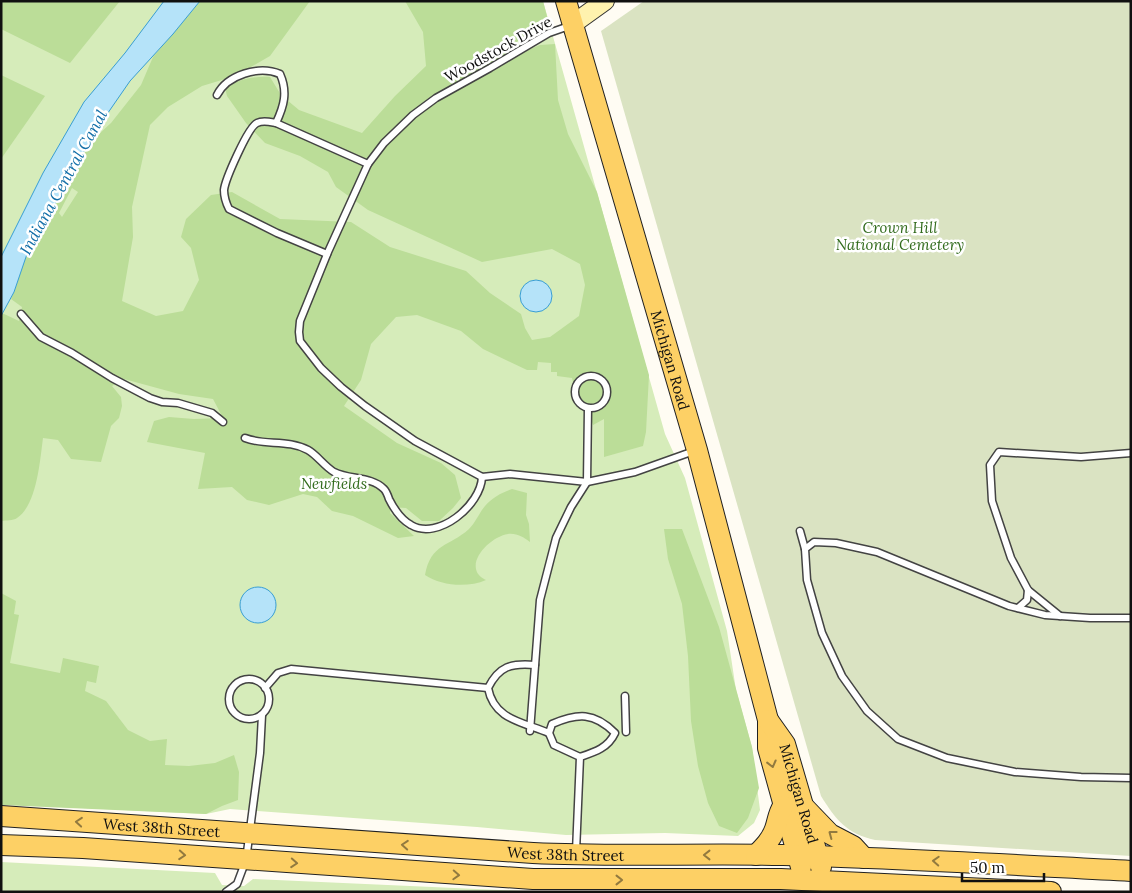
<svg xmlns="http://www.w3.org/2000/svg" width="1132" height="893" font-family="Lora,serif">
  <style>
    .green { fill: #d6ecba }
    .forest { fill: #bbdd98; fill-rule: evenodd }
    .cemetery { fill: #dae3c2 }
    .water { fill: #b5e3f9; stroke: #399ed3 }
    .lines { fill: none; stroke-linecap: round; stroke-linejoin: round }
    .lane-casing { stroke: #434343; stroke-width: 9 }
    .secondary-casing { stroke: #323232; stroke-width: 20 }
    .primary-casing { stroke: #212121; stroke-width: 22 }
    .lane { stroke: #fff; stroke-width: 6 }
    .secondary { stroke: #fff2ae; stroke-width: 18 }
    .primary { stroke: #fdd065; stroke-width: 20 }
    .oneway { stroke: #927a3f }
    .labels { text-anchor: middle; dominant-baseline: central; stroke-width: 5; stroke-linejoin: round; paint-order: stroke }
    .street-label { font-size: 15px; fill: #101010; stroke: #fff }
    .park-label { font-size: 15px; font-style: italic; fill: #316b1c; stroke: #fff }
    .water-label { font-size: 16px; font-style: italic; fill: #136fa8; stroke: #fff }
  </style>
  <rect width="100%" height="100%" fill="#fffcf3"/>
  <g class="green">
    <path d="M1 1H543L665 434 685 478 727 631 736 690 752 747 760 810 754 823 738 836 665 833 566 835 477 827 230 809 206 814 1 804Z"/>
    <path d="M1 862 215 873 222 885 244 886 253 879 545 892H1Z"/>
  </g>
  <g class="forest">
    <path d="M1 1H120L70 63 1 29Z"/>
    <path d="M200 1H310L270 56 235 76 202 86 168 107 150 125 132 207 133 237 122 301 156 316 183 311 199 280 191 248 181 237 186 219 211 195 232 192 280 219 351 222 390 247 466 271 490 293 521 314 525 328 532 340 550 337 579 316 585 285 580 264 552 249 482 262 368 210 336 187 328 172 300 156 265 143 246 123 227 96 225 88C238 79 254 76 270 77L281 95 299 110 362 133 395 96 426 66 423 32 405 1H543L548 20 515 43 518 54 540 45 555 44 558 100 568 134 597 192 649 375 646 432 643 446 604 457V419L593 425C588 408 575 395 572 378L557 376V372H551V363L538 362 537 370H527L483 349 461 331 417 315 396 317 371 344 361 380 344 406 397 443 441 463 455 475 461 498 453 508 439 521H422L406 508 391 507 390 513 414 536 398 538 353 516 332 511 317 497 303 494 269 505 247 500 232 487 198 489 205 453 147 442 154 421 169 417 194 419 223 418 213 399 179 394 124 379 112 386 121 397 122 406 119 418 111 426 101 462 71 459 58 440 43 438C40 460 37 505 17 518 13 521 6 520 1 521V316L2 313 19 321 22 307 11 299 27 254 88 144 111 123 141 85 153 57ZM72 188 78 192 62 217 59 213Z"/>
    <path d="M1 75 45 96 1 159Z"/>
    <path d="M512 489 527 493 526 515 529 524 530 542C523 537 517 533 508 534 494 536 473 554 476 569 477 575 482 578 486 580 468 588 441 586 425 575 431 543 449 547 469 529 476 522 479 513 485 506 493 497 501 493 512 489Z"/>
    <path d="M664 529H682L719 627 752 747 759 788 748 818 737 833 719 826 708 803 698 766 691 721 688 656 682 604 668 559Z"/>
    <path d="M1 593 16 601 14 614 19 615 10 663 60 673 63 658 99 666 96 683 87 681 85 691 106 701 128 730 150 741 167 739 165 765 189 766 215 763 234 755 239 772 238 800 222 806 206 814 1 805Z"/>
  </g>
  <path class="cemetery" d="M644 1H1131V856L875 840C847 834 836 820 821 796L601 31Z"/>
  <g class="water">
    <path d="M164 1H200L173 34 130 81 94 133 27 254 14 292 1 316V257L43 173 84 102 125 53Z"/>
    <circle cx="536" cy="296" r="16"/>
    <circle cx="258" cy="605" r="18"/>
  </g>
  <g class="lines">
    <defs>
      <g id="lane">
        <path d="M572 25 549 33 490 68 436 98 413 115 384 143 368 164 328 252 300 321 299 332 300 341 321 368 341 387 365 406 415 441 482 477 510 474 587 482 635 472 694 451"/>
        <path d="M217 95C227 75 259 65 280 74 288 92 284 106 276 123"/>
        <path d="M327 254 277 233 229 209C226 203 224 198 224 190 225 180 248 127 257 123 263 120 270 122 276 123L368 164"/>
        <path d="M21 314 41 337 72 353 112 378 150 398 162 402 178 403 212 413 223 422"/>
        <circle cx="591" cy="392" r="16"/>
        <path d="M245 438C265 446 288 439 308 450 317 455 324 466 334 472 350 480 371 476 384 489 386 491 388 496 389 499 394 509 400 519 411 525 438 541 481 505 482 477"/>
        <path d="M800 531 805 549"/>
        <path d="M1018 608 1027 600 1028 590"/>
        <path d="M1060 616 1028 590 1011 558 992 501 990 465 999 452 1081 457 1131 453"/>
        <path d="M1131 618H1090L1045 615 1009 606 877 552 836 543 814 542 805 549 807 580 822 633 842 676 867 711 898 739 947 758 1015 772 1081 777 1131 778"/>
        <path d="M535 665C511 663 499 666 488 688 494 720 523 722 549 733"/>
        <circle cx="249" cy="699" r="20"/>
        <path d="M265 688 278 673 291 669 488 688"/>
        <path d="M625 696 626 732"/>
        <path d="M530 731 540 600 556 538 571 507 587 482 588 408"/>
        <path d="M576 852 580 757C595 752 608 748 615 733 594 712 578 713 552 724L549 733 554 745 580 757"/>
        <path d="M226 892 237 884 246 860 260 753 262 715"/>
      </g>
      <path id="secondary" d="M573 24 605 1"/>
      <g id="primary">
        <path id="s1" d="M566 1 697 450 768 720V748L801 867"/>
        <path id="s2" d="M768 720 785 744 821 867"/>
        <path d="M805 808 830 834 853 846 864 858"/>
        <path id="s3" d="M1 816 533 853C616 857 699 853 783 855 899 858 1015 865 1131 871"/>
        <path d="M1 845 83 848 533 879H781L1051 892"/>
        <path d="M756 855C764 847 771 840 775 829 778 820 778 814 783 806"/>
      </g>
    </defs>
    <use href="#lane" class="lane-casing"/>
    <use href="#secondary" class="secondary-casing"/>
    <use href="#primary" class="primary-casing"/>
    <use href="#lane" class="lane"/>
    <use href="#secondary" class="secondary"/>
    <use href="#primary" class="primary"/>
  </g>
  <defs><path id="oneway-chevron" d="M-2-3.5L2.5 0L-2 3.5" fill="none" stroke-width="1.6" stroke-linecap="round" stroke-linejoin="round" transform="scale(1.25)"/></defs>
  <g class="oneway">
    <use href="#oneway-chevron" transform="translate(772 764) rotate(76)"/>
    <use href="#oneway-chevron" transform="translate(79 822) rotate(-175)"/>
    <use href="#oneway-chevron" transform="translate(832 834) rotate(-143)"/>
    <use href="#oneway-chevron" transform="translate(405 845) rotate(-176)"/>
    <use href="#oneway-chevron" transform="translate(182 855) rotate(4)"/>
    <use href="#oneway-chevron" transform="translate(707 855) rotate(180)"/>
    <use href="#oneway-chevron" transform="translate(936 861) rotate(-177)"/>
    <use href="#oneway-chevron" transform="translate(294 863) rotate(4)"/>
    <use href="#oneway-chevron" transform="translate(456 875) rotate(3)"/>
    <use href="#oneway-chevron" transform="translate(619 880)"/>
  </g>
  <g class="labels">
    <g class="street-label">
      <text transform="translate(498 49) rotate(-29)">Woodstock Drive</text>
      <text stroke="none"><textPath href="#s1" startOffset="374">Michigan Road</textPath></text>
      <text stroke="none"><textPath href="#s2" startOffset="81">Michigan Road</textPath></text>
      <text stroke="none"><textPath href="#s3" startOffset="161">West 38th Street</textPath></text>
      <text stroke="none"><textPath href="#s3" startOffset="566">West 38th Street</textPath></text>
    </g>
    <g class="park-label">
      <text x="900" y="227">Crown Hill<tspan x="900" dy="17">National Cemetery</tspan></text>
      <text x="334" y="483">Newfields</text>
    </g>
    <g class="water-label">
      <text transform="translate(63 182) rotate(-61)">Indiana Central Canal</text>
    </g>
  </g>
  <rect width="1132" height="893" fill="none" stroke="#101010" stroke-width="5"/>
  <path d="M962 873v8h82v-8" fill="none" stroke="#101010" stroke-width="2.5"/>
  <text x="970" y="873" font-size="15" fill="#101010" stroke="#ffffff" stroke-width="4" paint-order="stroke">50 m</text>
</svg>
